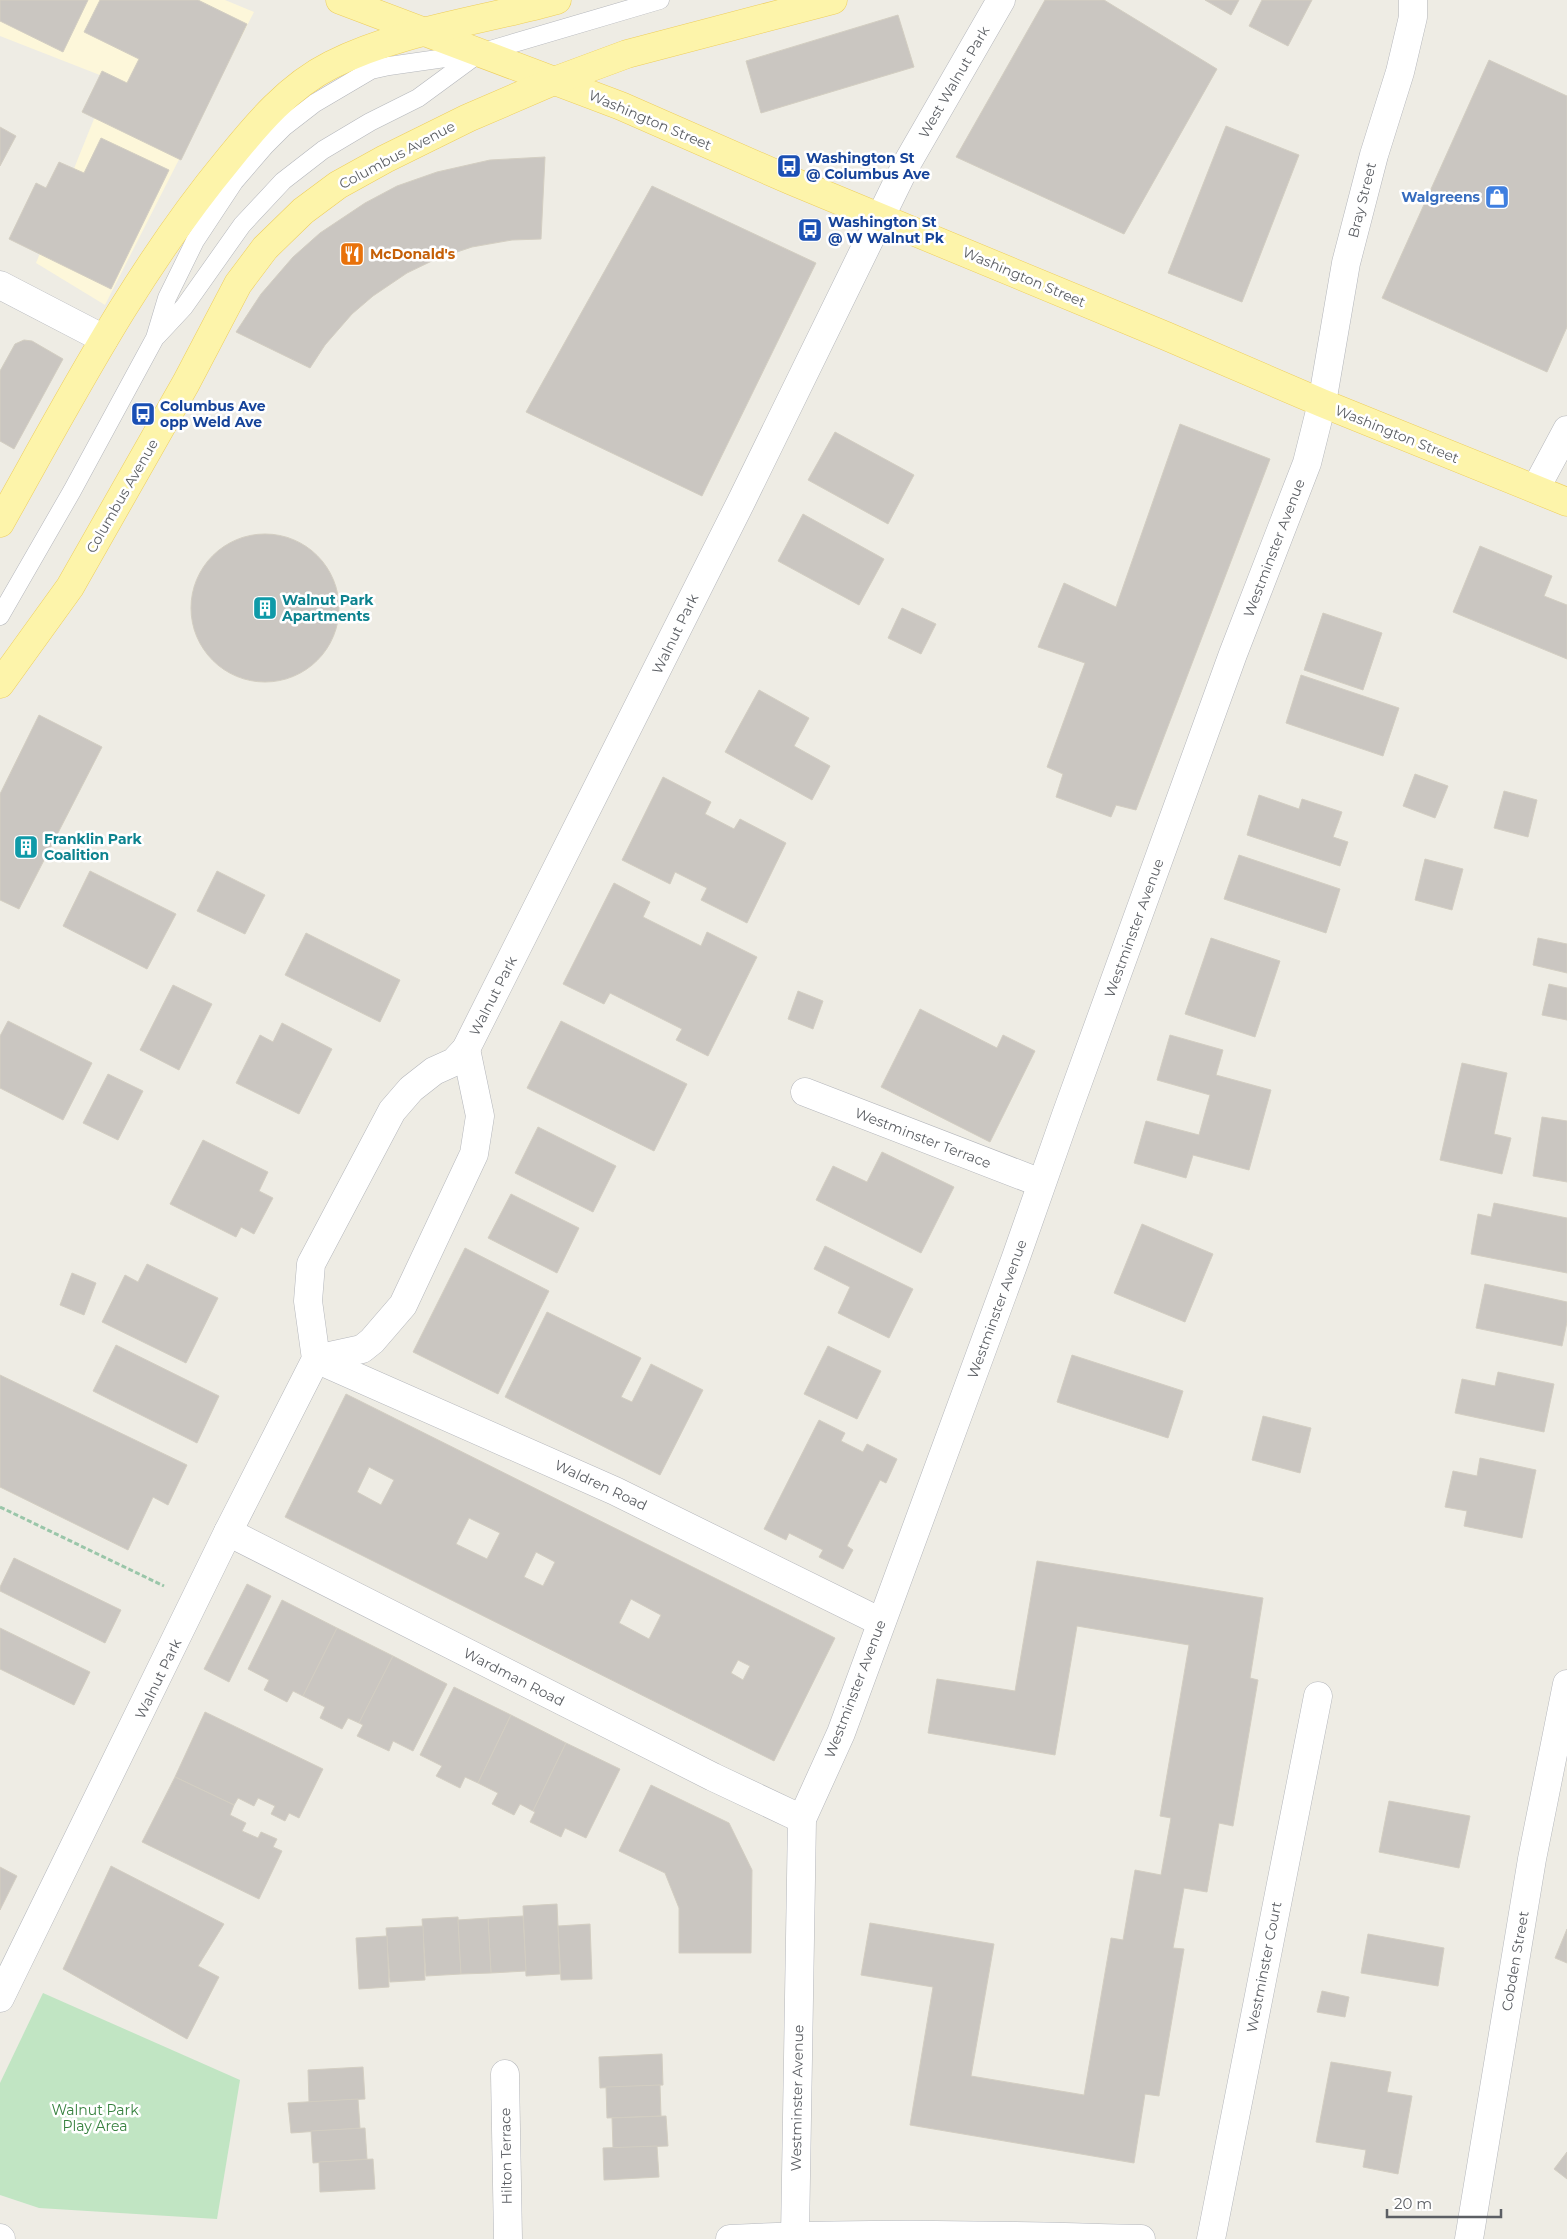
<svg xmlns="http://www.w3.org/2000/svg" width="1567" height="2239" font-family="Montserrat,sans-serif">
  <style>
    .commercial { fill: #fdf7da }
    .green { fill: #c1e5c3 }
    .building { fill: #cac6c1; stroke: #d3cec2; fill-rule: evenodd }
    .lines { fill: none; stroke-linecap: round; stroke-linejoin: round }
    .lane-casing { stroke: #b4b6bb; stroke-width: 19 }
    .street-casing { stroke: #b4b6bb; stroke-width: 29 }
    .secondary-casing { stroke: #b5b8be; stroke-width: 29 }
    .primary-casing { stroke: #eece5c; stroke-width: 29 }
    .path { stroke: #9ac6a9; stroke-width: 3; stroke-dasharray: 5 2.5; stroke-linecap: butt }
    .lane { stroke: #fff; stroke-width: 18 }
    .street { stroke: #fff; stroke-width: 28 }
    .secondary { stroke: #fff; stroke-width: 28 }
    .primary { stroke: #fdf4aa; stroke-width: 28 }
    .labels { text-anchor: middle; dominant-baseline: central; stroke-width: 5; stroke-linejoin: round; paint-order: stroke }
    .street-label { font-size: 14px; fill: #5c5f64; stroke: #fff }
    .transit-label { font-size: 14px; font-weight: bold; fill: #164399; stroke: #fff; text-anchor: start }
    .shop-label { font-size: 14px; font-weight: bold; fill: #366cbe; stroke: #fff; text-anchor: end }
    .food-label { font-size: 14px; font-weight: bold; fill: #c56008; stroke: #fff; text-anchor: start }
    .culture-label { font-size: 14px; font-weight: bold; fill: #0d838f; stroke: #fff; text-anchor: start }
    .park-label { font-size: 14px; fill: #36813e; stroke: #fff }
  </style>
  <rect width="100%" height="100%" fill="#eeece4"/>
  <path class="commercial" d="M0 0H225L254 12 105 305 36 263 110 79 0 36Z"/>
  <path class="green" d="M43 1993 240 2080 217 2219 39 2208 0 2195V2083Z"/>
  <g class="building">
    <path d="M0 0H88L63 52 0 21Z"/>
    <path d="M100 0H198L247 24 181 160 82 112 102 71 127 83 139 59 84 32Z"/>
    <path d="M1045 0H1104L1217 69 1124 234 956 157Z"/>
    <path d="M1205 0H1239L1231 15Z"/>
    <path d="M1262 0H1312L1288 46 1249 26Z"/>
    <path d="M898 15 914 67 761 113 746 61Z"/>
    <path d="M1489 60 1567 96V327L1547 372 1382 298Z"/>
    <path d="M1226 126 1299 155 1242 302 1168 273Z"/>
    <path d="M0 127 16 136 0 166Z"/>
    <path d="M101 138 169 170 111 289 9 239 36 183 46 188 59 162 84 173Z"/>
    <path d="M545 157 541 239 512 240 472 247 436 259 407 273 373 296 352 314 325 345 310 368 236 332 261 294 293 257 320 233 365 203 397 186 437 172 490 160Z"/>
    <path d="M652 186 816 263 702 496 526 412Z"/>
    <path d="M24 340 32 341 63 359 14 449 0 441V371L15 344Z"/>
    <path d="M1180 424 1270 459 1136 810 1116 805 1111 817 1056 797 1063 774 1047 767 1085 663 1038 647 1064 583 1116 607Z"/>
    <path d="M835 432 914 475 888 524 808 480Z"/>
    <path d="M803 514 884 559 859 605 778 561Z"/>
    <circle cx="265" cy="608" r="74"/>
    <path d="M1480 546 1552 576 1544 596 1567 605V659L1453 612Z"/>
    <path d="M902 608 936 624 921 654 888 638Z"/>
    <path d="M1323 613 1382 633 1363 690 1304 670Z"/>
    <path d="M1301 675 1399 708 1383 756 1286 723Z"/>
    <path d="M759 690 809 718 794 746 830 766 812 800 725 752Z"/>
    <path d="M39 715 102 747 19 909 0 900V794Z"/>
    <path d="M1415 774 1448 786 1435 818 1403 806Z"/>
    <path d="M663 777 711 802 705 814 734 829 740 819 786 843 747 923 701 900 707 888 675 872 670 884 622 860Z"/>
    <path d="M1504 791 1537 800 1528 837 1494 828Z"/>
    <path d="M1259 795 1299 809 1302 799 1342 812 1333 837 1348 842 1340 866 1247 835Z"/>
    <path d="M1239 855 1340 889 1326 933 1224 899Z"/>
    <path d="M1425 859 1463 869 1452 910 1415 900Z"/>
    <path d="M90 871 176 914 147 969 63 926Z"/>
    <path d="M217 871 265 895 245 934 197 911Z"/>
    <path d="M614 883 650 902 643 917 701 946 707 932 757 957 708 1056 676 1040 682 1029 610 993 604 1004 563 984Z"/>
    <path d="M306 933 400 980 380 1022 285 975Z"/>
    <path d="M1211 938 1280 961 1255 1037 1185 1014Z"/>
    <path d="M1538 938 1567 944V973L1533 965Z"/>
    <path d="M1549 984 1567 988V1020L1542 1015Z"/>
    <path d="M173 985 212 1004 179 1070 140 1050Z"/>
    <path d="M798 991 823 1001 813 1029 788 1019Z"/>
    <path d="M920 1009 997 1048 1003 1035 1035 1051 990 1142 881 1087Z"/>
    <path d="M8 1021 92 1063 63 1120 0 1088V1036Z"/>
    <path d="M561 1021 687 1084 654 1151 527 1088Z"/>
    <path d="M282 1023 332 1049 299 1114 236 1083 260 1035 273 1042Z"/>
    <path d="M1170 1035 1223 1050 1216 1075 1271 1090 1249 1170 1193 1155 1186 1178 1134 1163 1146 1121 1199 1135 1210 1095 1157 1080Z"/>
    <path d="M1462 1063 1507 1073 1494 1134 1511 1138 1502 1174 1440 1160Z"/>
    <path d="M108 1074 143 1091 118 1140 83 1123Z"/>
    <path d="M1542 1117 1567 1121V1182L1533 1176Z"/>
    <path d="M538 1127 616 1166 593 1212 515 1173Z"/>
    <path d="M203 1140 268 1172 259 1191 273 1198 254 1234 241 1227 236 1237 170 1204Z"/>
    <path d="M882 1152 954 1187 921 1253 816 1200 833 1166 867 1182Z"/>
    <path d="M511 1194 579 1228 557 1273 488 1238Z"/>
    <path d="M1494 1203 1567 1218V1273L1471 1254 1478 1214 1491 1217Z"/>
    <path d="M1142 1224 1213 1254 1185 1322 1114 1293Z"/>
    <path d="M825 1246 913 1289 889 1338 838 1313 850 1287 814 1269Z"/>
    <path d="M465 1248 549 1291 498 1394 413 1352Z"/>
    <path d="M147 1264 218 1298 186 1363 102 1322 125 1275 138 1282Z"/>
    <path d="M72 1273 96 1283 84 1315 60 1305Z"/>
    <path d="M1485 1284 1567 1302V1322L1562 1346 1476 1328Z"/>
    <path d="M547 1312 641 1358 621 1397 632 1402 651 1364 703 1390 660 1475 505 1397Z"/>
    <path d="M116 1345 219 1396 197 1443 93 1391Z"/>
    <path d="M828 1346 881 1371 857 1419 804 1394Z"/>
    <path d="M1072 1355 1183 1391 1168 1438 1057 1402Z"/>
    <path d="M1498 1372 1554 1384 1544 1432 1455 1413 1462 1379 1495 1386Z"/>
    <path d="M0 1375 187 1465 168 1505 153 1497 128 1550 0 1487Z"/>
    <path d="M346 1394 835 1638 774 1761 285 1517ZM369 1467 394 1480 381 1505 357 1492ZM469 1518 500 1533 487 1559 456 1544ZM536 1552 555 1562 543 1586 524 1577ZM631 1599 661 1615 649 1639 619 1623ZM738 1660 750 1666 743 1680 731 1673Z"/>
    <path d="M1263 1416 1311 1428 1300 1473 1252 1460Z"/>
    <path d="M819 1420 845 1433 841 1441 863 1452 867 1444 897 1459 886 1483 880 1480 847 1546 853 1550 843 1569 819 1557 823 1550 789 1533 786 1540 764 1529Z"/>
    <path d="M1480 1458 1536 1470 1522 1538 1464 1526 1467 1511 1445 1507 1453 1471 1477 1476Z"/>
    <path d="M14 1558 121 1610 105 1643 0 1591V1587Z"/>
    <path d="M1037 1561 1263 1598 1250 1678 1258 1680 1233 1826 1219 1823 1207 1892 1184 1888 1173 1948 1184 1949 1159 2096 1145 2094 1134 2163 910 2125 933 1987 861 1975 870 1923 994 1944 971 2076 1084 2095 1111 1938 1123 1940 1135 1870 1161 1875 1171 1818 1160 1816 1189 1645 1077 1626 1055 1755 928 1733 937 1679 1015 1691Z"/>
    <path d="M247 1584 271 1596 229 1682 204 1669Z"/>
    <path d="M282 1600 337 1628 303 1696 293 1691 287 1702 264 1690 269 1680 248 1669Z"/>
    <path d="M0 1628 90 1672 74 1705 0 1669Z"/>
    <path d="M337 1628 393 1656 359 1723 348 1718 342 1729 320 1718 325 1707 303 1696Z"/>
    <path d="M393 1656 447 1684 413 1751 393 1741 389 1751 357 1736 363 1725 359 1723Z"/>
    <path d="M454 1687 511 1715 478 1783 465 1777 460 1788 436 1776 442 1766 420 1755Z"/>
    <path d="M205 1712 323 1769 299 1818 289 1813 285 1821 271 1814 275 1806 258 1798 254 1806 238 1798 234 1805 175 1777Z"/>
    <path d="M511 1715 566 1743 533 1811 520 1804 514 1815 492 1804 498 1793 478 1783Z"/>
    <path d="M566 1743 620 1769 586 1838 565 1828 561 1837 530 1822 535 1812 533 1811Z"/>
    <path d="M175 1777 234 1805 230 1815 246 1823 242 1831 258 1838 261 1832 277 1839 273 1847 282 1851 259 1899 142 1842Z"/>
    <path d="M651 1785 729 1823 752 1870 751 1953H679V1908L665 1873 619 1851Z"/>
    <path d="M1389 1801 1470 1816 1459 1868 1379 1852Z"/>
    <path d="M111 1866 224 1924 198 1966 219 1977 187 2039 63 1969Z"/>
    <path d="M0 1867 17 1876 0 1910Z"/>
    <path d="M557 1904 560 1974 526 1976 523 1906Z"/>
    <path d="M523 1916 526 1971 491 1973 488 1918Z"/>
    <path d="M458 1917 461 1974 426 1976 422 1919Z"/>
    <path d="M488 1918 491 1973 461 1974 458 1920Z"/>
    <path d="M590 1924 592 1979 561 1980 558 1926Z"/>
    <path d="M423 1926 425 1980 390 1982 386 1928Z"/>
    <path d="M1567 1929V1963L1555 1958Z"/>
    <path d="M1368 1934 1444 1948 1438 1986 1361 1973Z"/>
    <path d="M387 1936 389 1987 359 1989 356 1938Z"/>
    <path d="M1322 1991 1349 1997 1345 2017 1317 2012Z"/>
    <path d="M662 2054 663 2085 600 2088 599 2057Z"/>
    <path d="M1331 2062 1391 2072 1387 2092 1412 2096 1398 2174 1363 2167 1366 2150 1316 2142Z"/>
    <path d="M363 2067 365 2099 309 2102 308 2070Z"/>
    <path d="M660 2085 661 2116 607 2118 606 2087Z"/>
    <path d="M358 2099 360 2128 291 2133 288 2103Z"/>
    <path d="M666 2116 668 2146 613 2148 612 2118Z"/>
    <path d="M365 2128 367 2159 313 2163 311 2131Z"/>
    <path d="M657 2146 659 2177 604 2180 603 2148Z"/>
    <path d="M1567 2152V2179L1554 2169Z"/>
    <path d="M373 2159 375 2189 320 2192 319 2162Z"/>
  </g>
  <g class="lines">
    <defs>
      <g id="lane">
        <path d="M157 336 184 307 242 225 283 181 323 150 370 122 418 98 478 54"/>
        <path d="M0 616 72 491 155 338 167 298 195 241 234 182 265 146 284 127 315 103 371 70 389 66 480 53 660 0"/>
      </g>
      <g id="street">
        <path d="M0 285 104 339"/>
        <path d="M1536 488 1567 430"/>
        <path d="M805 1092 1041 1183"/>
        <path d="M316 1359 615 1491 881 1622"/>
        <path d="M316 1359 362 1349 372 1341 403 1305 474 1154 480 1116 466 1049"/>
        <path d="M228 1532 713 1777 802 1819"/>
        <path d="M0 1998 228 1532 316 1359 308 1301 311 1264 392 1111 411 1089 434 1071 454 1062 466 1049 741 502 906 165 1001 0"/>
        <path d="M505 2074 508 2239"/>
        <path d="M795 2236 802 1819 841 1733 1015 1260 1066 1115 1233 654 1307 463 1322 403 1346 263 1374 155 1400 72 1413 17V0"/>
        <path d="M1211 2239 1318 1696"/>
        <path d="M1469 2239 1532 1859 1567 1684"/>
      </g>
      <g id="secondary">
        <path d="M0 2238 1 2239"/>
        <path d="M730 2239C867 2232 1004 2235 1141 2239"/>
      </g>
      <g id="primary">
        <path d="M340 0 621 106 792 181 1166 336 1322 403 1567 502"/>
        <path d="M0 523C70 399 136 271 228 160 257 124 289 86 331 65 401 30 482 21 557 0"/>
        <path d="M0 684 70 587 186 383 238 284 265 248 303 211 338 185 385 159 468 118 554 81 627 54 833 0"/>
      </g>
    </defs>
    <use href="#lane" class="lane-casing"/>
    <use href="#street" class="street-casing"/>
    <use href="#secondary" class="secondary-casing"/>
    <use href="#primary" class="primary-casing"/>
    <path class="path" d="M0 1507 164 1586"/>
    <use href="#lane" class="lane"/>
    <use href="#street" class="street"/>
    <use href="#secondary" class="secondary"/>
    <use href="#primary" class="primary"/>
  </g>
  <defs>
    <symbol id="bus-square" viewBox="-11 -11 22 22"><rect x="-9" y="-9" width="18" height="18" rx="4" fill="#1a4fb4" stroke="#fff"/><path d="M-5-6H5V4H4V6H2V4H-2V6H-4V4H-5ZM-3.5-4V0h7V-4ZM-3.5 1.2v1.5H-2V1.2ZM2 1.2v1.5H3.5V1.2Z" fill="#fff"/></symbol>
    <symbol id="shop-square" viewBox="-11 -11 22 22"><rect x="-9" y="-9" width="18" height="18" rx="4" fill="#3f7fe0" stroke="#fff"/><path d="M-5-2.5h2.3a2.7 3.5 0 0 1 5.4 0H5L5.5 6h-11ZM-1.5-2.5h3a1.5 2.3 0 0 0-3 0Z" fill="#fff"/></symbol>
    <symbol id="restaurant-square" viewBox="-11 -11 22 22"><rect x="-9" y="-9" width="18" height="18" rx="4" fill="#e8710a" stroke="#fff"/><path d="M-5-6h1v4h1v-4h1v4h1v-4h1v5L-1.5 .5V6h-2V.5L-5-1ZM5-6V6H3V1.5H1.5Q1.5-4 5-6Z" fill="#fff"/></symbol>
    <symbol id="building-square" viewBox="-11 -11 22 22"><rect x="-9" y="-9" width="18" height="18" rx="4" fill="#0f9aa8" stroke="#fff"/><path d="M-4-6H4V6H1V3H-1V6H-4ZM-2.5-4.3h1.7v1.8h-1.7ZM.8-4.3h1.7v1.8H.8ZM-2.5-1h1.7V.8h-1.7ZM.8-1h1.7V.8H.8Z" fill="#fff"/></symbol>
  </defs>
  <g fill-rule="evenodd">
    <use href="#bus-square" x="775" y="152" width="28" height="28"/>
    <use href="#shop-square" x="1483" y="183" width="28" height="28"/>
    <use href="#bus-square" x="796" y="216" width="28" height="28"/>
    <use href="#restaurant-square" x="338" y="240" width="28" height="28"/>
    <use href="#bus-square" x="129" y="400" width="28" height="28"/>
    <use href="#building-square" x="251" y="594" width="28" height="28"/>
    <use href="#building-square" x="12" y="833" width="28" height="28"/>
  </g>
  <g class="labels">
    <g class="street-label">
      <text transform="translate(954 82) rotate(-60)">West Walnut Park</text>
      <text transform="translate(650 120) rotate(23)">Washington Street</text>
      <text transform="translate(397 155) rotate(-28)">Columbus Avenue</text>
      <text transform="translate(1362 200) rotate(-76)">Bray Street</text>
      <text transform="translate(1024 277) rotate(23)">Washington Street</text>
      <text transform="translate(1397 434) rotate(22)">Washington Street</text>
      <text transform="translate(122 496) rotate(-60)">Columbus Avenue</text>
      <text transform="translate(1274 548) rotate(-69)">Westminster Avenue</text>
      <text transform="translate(675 634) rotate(-64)">Walnut Park</text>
      <text transform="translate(1134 928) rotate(-70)">Westminster Avenue</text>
      <text transform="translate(493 996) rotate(-63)">Walnut Park</text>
      <text transform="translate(923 1138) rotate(21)">Westminster Terrace</text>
      <text transform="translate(997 1309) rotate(-70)">Westminster Avenue</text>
      <text transform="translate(601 1485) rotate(25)">Waldren Road</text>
      <text transform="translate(514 1677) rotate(27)">Wardman Road</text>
      <text transform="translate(158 1679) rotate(-64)">Walnut Park</text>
      <text transform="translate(855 1689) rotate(-69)">Westminster Avenue</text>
      <text transform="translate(1515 1961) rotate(-80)">Cobden Street</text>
      <text transform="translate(1264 1967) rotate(-79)">Westminster Court</text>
      <text transform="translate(797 2098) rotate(-89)">Westminster Avenue</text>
      <text transform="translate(506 2156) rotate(-91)">Hilton Terrace</text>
    </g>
    <g class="transit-label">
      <text x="806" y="158">Washington St<tspan x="806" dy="16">@ Columbus Ave</tspan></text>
      <text x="828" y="222">Washington St<tspan x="828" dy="16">@ W Walnut Pk</tspan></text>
      <text x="160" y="406">Columbus Ave<tspan x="160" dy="16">opp Weld Ave</tspan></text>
    </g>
    <g class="shop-label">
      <text x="1480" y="197">Walgreens</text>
    </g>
    <g class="food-label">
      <text x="370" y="254">McDonald's</text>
    </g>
    <g class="culture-label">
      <text x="282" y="600">Walnut Park<tspan x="282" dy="16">Apartments</tspan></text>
      <text x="44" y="839">Franklin Park<tspan x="44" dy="16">Coalition</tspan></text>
    </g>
    <g class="park-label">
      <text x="95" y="2110">Walnut Park<tspan x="95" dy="16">Play Area</tspan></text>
    </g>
  </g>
  <path d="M1387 2209v8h114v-8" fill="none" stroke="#5c5f64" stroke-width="2.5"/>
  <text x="1394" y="2209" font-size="15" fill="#5c5f64" stroke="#ffffff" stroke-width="4" paint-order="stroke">20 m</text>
</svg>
